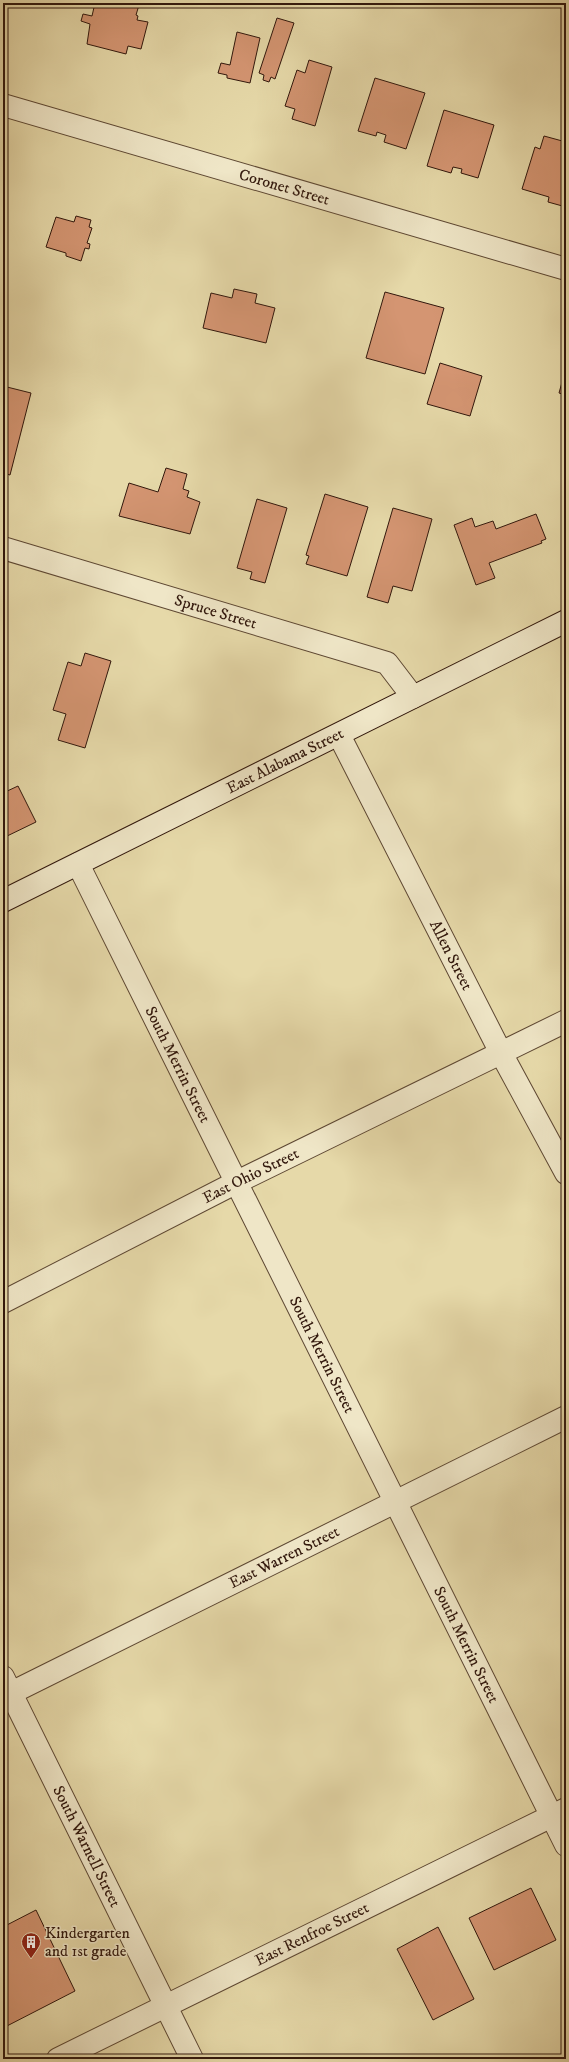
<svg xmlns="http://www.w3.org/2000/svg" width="569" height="2062" font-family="'IM FELL DW Pica',serif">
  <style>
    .building { fill: #d49572; stroke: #31170c }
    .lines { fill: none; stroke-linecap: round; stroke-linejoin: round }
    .street-casing { stroke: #5e4833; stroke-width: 24 }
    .secondary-casing { stroke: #31170c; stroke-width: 24 }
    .street { stroke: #efe6c7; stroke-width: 22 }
    .secondary { stroke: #efe6c7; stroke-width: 22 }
    .labels { text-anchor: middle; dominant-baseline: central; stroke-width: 3; stroke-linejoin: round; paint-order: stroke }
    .street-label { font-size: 16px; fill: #31170c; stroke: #efe6c7 }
    .poi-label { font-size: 16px; fill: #31170c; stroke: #efe6c7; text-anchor: start }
  </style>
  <rect width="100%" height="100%" fill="#e6d9a9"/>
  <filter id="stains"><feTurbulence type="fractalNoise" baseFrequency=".005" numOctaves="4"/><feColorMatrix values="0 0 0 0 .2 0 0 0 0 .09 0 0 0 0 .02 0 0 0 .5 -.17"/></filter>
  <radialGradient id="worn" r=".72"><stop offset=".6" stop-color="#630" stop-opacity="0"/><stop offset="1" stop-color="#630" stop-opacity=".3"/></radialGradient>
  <g class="building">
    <path d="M95 3H131L139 5 136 15 138 16 137 20 148 22 141 49 128 46 126 54 87 44 90 24 81 21 83 14 92 16Z"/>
    <path d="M277 18 294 23 275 79 271 77 269 82 263 80 264 75 259 73Z"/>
    <path d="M237 32 260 38 250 83 227 78V75L218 73 221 63 230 65Z"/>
    <path d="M309 60 332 67 315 126 292 119 295 109 285 106 297 70 305 73Z"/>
    <path d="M375 78 425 93 406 149 384 142 386 135 377 132 376 136 358 131Z"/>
    <path d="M444 110 494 125 478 178 461 173 462 169 453 167 451 173 427 166Z"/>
    <path d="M544 136 566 142V207L548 202 549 197 522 189 535 147 540 149Z"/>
    <path d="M76 216 91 220 89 227 92 228 87 243 90 244 89 249 85 248 81 261 66 256V253L46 247 56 217 74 222Z"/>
    <path d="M234 289 257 294 255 303 275 308 266 343 203 328 211 293 232 298Z"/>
    <path d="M385 292 444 308 425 374 366 358Z"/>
    <path d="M440 363 482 376 470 416 427 404Z"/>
    <path d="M566 368V395L559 393Z"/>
    <path d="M3 386 31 393 10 475 3 473Z"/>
    <path d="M166 468 187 474 183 489 189 491 187 497 200 502 190 534 119 516 129 483 158 492Z"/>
    <path d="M325 494 368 507 347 576 306 564 309 556 306 555Z"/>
    <path d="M257 499 287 508 265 583 250 579 252 572 237 568Z"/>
    <path d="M393 508 432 519 412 591 393 586 388 603 367 597Z"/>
    <path d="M536 514 546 539 541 541 542 543 489 563 495 578 476 585 454 525 472 518 475 527 493 521 496 529Z"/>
    <path d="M85 653 111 661 85 748 58 740 66 714 53 710 68 662 81 666Z"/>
    <path d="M18 786 36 822 3 838V793Z"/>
    <path d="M531 1888 556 1940 494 1970 469 1918Z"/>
    <path d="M36 1910 75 1991 3 2028V1927Z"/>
    <path d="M438 1927 474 1999 433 2020 397 1949Z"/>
  </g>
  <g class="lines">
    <defs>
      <g id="street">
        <path id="s1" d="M3 105 566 269"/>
        <path id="s2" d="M3 548 387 663 413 697"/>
        <path id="s3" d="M339 735 501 1053 566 1173"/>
        <path id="s4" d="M78 864 566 1845"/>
        <path id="s5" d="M3 1302 237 1182 566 1021"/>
        <path id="s6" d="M3 1677 192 2059"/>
        <path id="s7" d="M3 1697 566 1417"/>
        <path id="s8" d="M58 2059 566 1809"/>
      </g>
      <g id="secondary">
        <path id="s9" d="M3 901 566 621"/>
      </g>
    </defs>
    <use href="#street" class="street-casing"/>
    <use href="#secondary" class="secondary-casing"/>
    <use href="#street" class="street"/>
    <use href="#secondary" class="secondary"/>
  </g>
  <defs>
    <symbol id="building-pin" viewBox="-11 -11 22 30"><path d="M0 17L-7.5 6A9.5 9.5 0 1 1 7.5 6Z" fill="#8f2418" stroke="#efe6c7"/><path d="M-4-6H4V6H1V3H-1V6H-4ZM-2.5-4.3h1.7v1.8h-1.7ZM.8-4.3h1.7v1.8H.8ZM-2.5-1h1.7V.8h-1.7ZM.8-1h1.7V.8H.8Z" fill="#fff"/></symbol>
  </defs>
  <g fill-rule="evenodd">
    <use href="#building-pin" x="20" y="1931" width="22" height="30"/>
  </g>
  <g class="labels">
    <g class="street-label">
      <text stroke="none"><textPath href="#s1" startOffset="293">Coronet Street</textPath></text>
      <text stroke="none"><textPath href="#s2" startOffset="222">Spruce Street</textPath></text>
      <text stroke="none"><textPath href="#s9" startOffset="315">East Alabama Street</textPath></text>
      <text stroke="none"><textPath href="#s3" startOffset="247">Allen Street</textPath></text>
      <text stroke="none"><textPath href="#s4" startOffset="224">South Merrin Street</textPath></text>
      <text stroke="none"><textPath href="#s5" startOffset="278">East Ohio Street</textPath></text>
      <text stroke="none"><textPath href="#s4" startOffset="548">South Merrin Street</textPath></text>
      <text stroke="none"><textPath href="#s7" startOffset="314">East Warren Street</textPath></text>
      <text stroke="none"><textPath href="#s4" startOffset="872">South Merrin Street</textPath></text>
      <text stroke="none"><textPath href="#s6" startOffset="189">South Warnell Street</textPath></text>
      <text stroke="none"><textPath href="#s8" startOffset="283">East Renfroe Street</textPath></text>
    </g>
    <g class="poi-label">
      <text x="45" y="1933">Kindergarten<tspan x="45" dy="18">and 1st grade</tspan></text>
    </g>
  </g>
  <rect width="569" height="2062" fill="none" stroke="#e6d9a9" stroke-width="16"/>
  <rect x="4" y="4" width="561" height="2054" fill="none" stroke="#31170c" stroke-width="2"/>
  <rect x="8" y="8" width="553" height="2046" fill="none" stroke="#31170c"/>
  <rect width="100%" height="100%" filter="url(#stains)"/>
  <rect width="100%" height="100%" fill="url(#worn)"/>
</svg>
